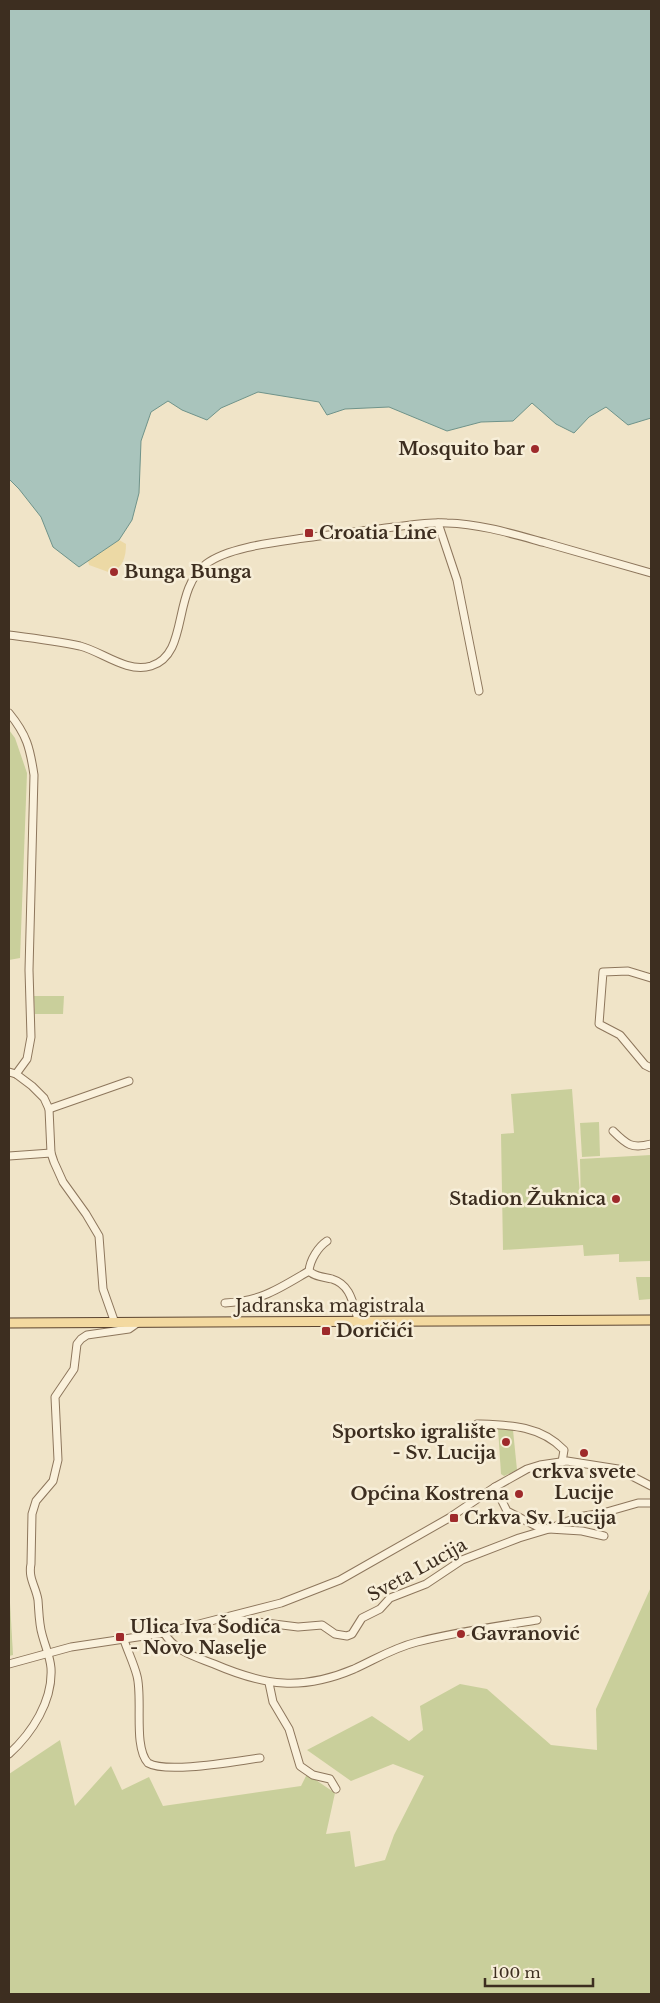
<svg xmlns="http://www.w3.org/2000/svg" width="660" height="2003" font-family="'Libre Baskerville',serif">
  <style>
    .green { fill: #c9cf9b }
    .sand { fill: #ecd9a5 }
    .water { fill: #a9c4bc; stroke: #6f938a }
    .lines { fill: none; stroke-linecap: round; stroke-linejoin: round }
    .minor-casing { stroke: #8d765c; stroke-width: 9 }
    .major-casing { stroke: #5b4430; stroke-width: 11 }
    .minor { stroke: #faf1dc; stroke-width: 7 }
    .major { stroke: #f3d9a0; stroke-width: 9 }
    .poi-dot { fill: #9e2a2b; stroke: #f7eed8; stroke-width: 2 }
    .labels { text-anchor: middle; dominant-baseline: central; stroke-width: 5; stroke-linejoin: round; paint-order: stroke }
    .poi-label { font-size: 18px; font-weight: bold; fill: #3d2e20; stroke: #f7eed8; text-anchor: start }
    .street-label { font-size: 18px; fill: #3d2e20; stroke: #f7eed8 }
  </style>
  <rect width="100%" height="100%" fill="#f0e4c8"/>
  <g class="green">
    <path d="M9 730 15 738 27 773 20 958 9 960Z"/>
    <path d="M34 996H64L63 1014H35Z"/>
    <path d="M572 1089 581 1209 580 1159 651 1155V1261L619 1262V1254L584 1256 583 1245 503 1250 501 1134 514 1133 511 1094Z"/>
    <path d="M599 1122 600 1156 582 1157 580 1123Z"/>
    <path d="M636 1277H651V1299L639 1300Z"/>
    <path d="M498 1428 513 1430 517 1470 504 1476 501 1474Z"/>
    <path d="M9 1585 13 1655 9 1656Z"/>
    <path d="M651 1587V1994H9V1774L60 1740 75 1806 111 1766 122 1790 149 1777 163 1806 301 1786 307 1774 335 1793 326 1834 350 1831 355 1867 385 1860 394 1835 424 1776 393 1764 351 1781 307 1750 372 1716 409 1741 423 1730 420 1706 460 1684 487 1689 551 1745 597 1750 596 1709Z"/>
  </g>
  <path class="sand" d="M119 540 126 544C126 557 123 567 111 573L89 565 88 561Z"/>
  <path class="water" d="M9 9H651V418L628 425 606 407 589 417 574 433 556 424 532 403 513 421 481 422 447 431 389 407 345 409 327 415 319 402 258 392 221 408 207 420 182 410 168 401 151 412 141 441 139 493 132 520 119 540 79 567 53 547 41 517 19 489 9 479Z"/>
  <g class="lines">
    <defs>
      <g id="minor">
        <path d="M438 523 457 580 479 691"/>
        <path d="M9 635C32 638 56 641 80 646 103 652 126 673 151 666 190 654 171 591 206 564 228 547 277 542 304 538 334 534 364 531 394 527 411 525 429 522 447 523 481 524 513 534 546 543 581 553 616 563 651 573"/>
        <path d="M9 713C27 735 30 748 34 775L29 970 31 1037 27 1059 16 1074"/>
        <path d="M651 978 628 971 603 972 599 1024 620 1035 645 1065 651 1068"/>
        <path d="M9 1072 16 1074 32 1086 44 1098 49 1109 51 1153 54 1162 63 1182 86 1214 99 1236 103 1289 115 1323"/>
        <path d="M49 1109 129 1081"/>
        <path d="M613 1131C627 1145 632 1149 651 1144"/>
        <path d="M9 1156 51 1153"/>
        <path d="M327 1241C318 1247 310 1260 309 1271 315 1277 324 1277 332 1279 352 1285 353 1306 359 1322"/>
        <path d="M225 1303C262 1301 278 1289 309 1271"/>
        <path d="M477 1424C509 1425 540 1425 564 1450L562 1462"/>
        <path d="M495 1487 507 1511 538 1527 549 1529 582 1531 604 1536"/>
        <path d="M227 1618 298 1627 322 1625 335 1634 347 1636 352 1634 362 1618 380 1609 390 1598 426 1584 462 1560 519 1538 549 1529 578 1517 603 1513 638 1503H651"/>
        <path d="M164 1633C176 1652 194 1656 214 1664 265 1686 302 1691 354 1669 376 1659 393 1648 417 1642 456 1632 498 1626 537 1620"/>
        <path d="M124 1640C128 1652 134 1664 137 1676 143 1698 133 1747 148 1763 167 1774 236 1761 260 1758"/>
        <path d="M9 1664 71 1647 164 1633 281 1603 340 1580 449 1518 495 1487 527 1469 540 1465 567 1461 618 1469 651 1486"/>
        <path d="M269 1683 273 1702 289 1729 300 1766 313 1775 330 1779 336 1789"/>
        <path d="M9 1754C32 1733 53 1701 51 1668 50 1656 45 1646 42 1634 39 1624 39 1612 38 1600 36 1587 28 1578 31 1564L32 1514 36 1501 53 1481 58 1460 55 1397 74 1369 77 1344 81 1339 87 1335 129 1329 139 1322"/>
      </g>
      <path id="major" d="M9 1323 651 1320"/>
    </defs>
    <use href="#minor" class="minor-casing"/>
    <use href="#major" class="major-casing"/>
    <use href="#minor" class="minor"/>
    <use href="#major" class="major"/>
  </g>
  <g class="poi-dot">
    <circle cx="535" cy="449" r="5"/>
    <rect x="304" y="528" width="10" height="10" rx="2.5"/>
    <circle cx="114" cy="572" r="5"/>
    <circle cx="616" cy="1199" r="5"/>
    <rect x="321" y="1326" width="10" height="10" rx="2.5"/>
    <circle cx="506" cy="1442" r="5"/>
    <circle cx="584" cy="1453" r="5"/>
    <circle cx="519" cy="1494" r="5"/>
    <rect x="449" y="1513" width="10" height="10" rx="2.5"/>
    <circle cx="461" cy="1634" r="5"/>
    <rect x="115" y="1632" width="10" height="10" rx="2.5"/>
  </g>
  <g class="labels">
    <g class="poi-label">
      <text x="525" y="449" text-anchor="end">Mosquito bar</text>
      <text x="319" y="533">Croatia Line</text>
      <text x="124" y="572">Bunga Bunga</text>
      <text x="606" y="1199" text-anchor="end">Stadion Žuknica</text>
      <text x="336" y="1331">Doričići</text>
      <text x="496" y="1432" text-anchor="end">Sportsko igralište<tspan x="496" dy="21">- Sv. Lucija</tspan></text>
      <text x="584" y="1472" text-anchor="middle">crkva svete<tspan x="584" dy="21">Lucije</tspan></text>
      <text x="509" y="1494" text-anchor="end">Općina Kostrena</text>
      <text x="464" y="1518">Crkva Sv. Lucija</text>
      <text x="130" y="1627">Ulica Iva Šodića<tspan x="130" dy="21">- Novo Naselje</tspan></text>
      <text x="471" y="1634">Gavranović</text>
    </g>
    <g class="street-label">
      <text x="330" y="1306">Jadranska magistrala</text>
      <text transform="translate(417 1570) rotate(-29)">Sveta Lucija</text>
    </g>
  </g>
  <rect width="660" height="2003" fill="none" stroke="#3d2e20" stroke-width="20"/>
  <path d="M485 1978v8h108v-8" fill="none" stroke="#3d2e20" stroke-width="2.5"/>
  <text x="492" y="1978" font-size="15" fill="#3d2e20" stroke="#f7eed8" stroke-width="4" paint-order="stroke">100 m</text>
</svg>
